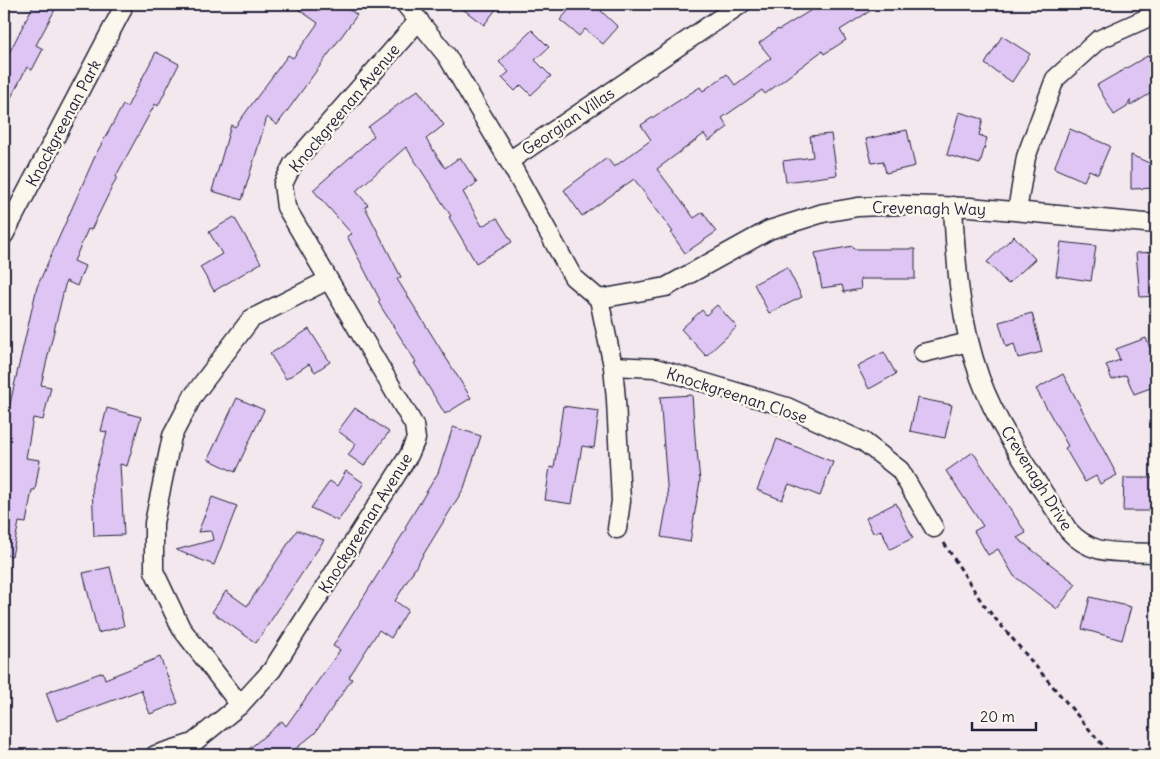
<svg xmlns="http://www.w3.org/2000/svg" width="1160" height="759" font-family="Delius,sans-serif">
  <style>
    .building { fill: #dfc5f4; stroke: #22223b }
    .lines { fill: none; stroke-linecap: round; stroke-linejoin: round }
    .minor-casing { stroke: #22223b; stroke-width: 21 }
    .path { stroke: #22223b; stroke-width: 3; stroke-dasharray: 5 4; stroke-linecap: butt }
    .minor { stroke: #fbf7ec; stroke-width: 18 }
    .labels { text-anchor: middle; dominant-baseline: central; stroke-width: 5; stroke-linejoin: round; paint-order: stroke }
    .street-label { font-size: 16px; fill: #22223b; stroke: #fbf7ec }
  </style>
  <rect width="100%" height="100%" fill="#f3e8ee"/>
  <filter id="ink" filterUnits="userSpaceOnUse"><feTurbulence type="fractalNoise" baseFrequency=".02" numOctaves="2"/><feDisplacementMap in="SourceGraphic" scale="10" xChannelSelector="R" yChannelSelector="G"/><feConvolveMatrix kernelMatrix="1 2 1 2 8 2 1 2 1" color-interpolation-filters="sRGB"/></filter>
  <g filter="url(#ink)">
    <g class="building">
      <path d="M34 4H58L36 45 43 49 32 70 27 67 4 111V63Z"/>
      <path d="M291 4H341L357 15 277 125 267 117 242 200 212 191 231 125 235 127 288 55 293 58 318 23Z"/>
      <path d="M456 4H500L484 25Z"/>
      <path d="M574 4H607L601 11 618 27 603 44 585 29 579 36 560 20Z"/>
      <path d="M821 4H881L840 30 846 40 824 54 822 51 765 94 762 90 722 118 728 127 709 141 704 134 657 169 694 218 703 212 716 232 685 253 671 233 673 232 634 179 582 216 564 190 607 158 614 167 651 140 641 125 700 87 703 91 727 74 735 85 771 58 759 43 778 29 779 30Z"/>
      <path d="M532 30 549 47 535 60 551 76 531 95 521 85 515 91 502 78 509 72 499 62Z"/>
      <path d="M1002 36 1030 54 1012 82 985 64Z"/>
      <path d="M156 52 179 64 158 106 155 104 116 176 117 177 91 230 88 229 74 261 85 266 77 286 66 281 41 385 51 387 43 420 33 418 26 458 40 460 35 490H32L26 523 19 522 12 556 4 555V442L8 412 37 287 96 154 123 105 127 107Z"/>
      <path d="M1156 53V90L1130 106V100L1127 107 1114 115 1097 85 1149 55 1148 57Z"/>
      <path d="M418 90 444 125 426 139 445 168 460 157 477 183 463 192 482 226 497 218 512 242 476 263 449 217 451 216 406 147 356 191 368 205 365 207 401 277 397 279 471 398 445 414 414 363 416 362 378 302 380 300 347 236 352 234 313 190 374 136 368 127Z"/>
      <path d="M959 112 983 119 979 135 987 138 980 164 947 155Z"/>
      <path d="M1070 129 1110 146 1098 174 1089 170 1084 181 1054 168Z"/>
      <path d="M907 130 915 166 886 173 883 161 872 163 866 139Z"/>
      <path d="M831 134 837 175 786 182 783 161 813 157 810 136Z"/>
      <path d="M1131 155 1156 166V188L1131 189Z"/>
      <path d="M234 217 261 263 214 291 200 267 222 254 209 232Z"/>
      <path d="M1014 236 1035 259 1008 284 987 262Z"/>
      <path d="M1061 242 1096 246 1091 281 1056 276Z"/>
      <path d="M853 246 854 249H915V279H860L861 289 844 292 842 285 822 288 815 253Z"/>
      <path d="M1156 252V296L1140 297 1136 253Z"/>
      <path d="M787 267 802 297 769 313 754 284Z"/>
      <path d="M717 305 737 327 706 356 681 329 702 310 706 315Z"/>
      <path d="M1032 313 1042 352 1018 358 1014 344 1006 347 999 322Z"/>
      <path d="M309 329 330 362 315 372 309 364 286 379 270 354Z"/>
      <path d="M1146 338 1150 348 1156 345V386L1134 394 1126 375 1112 380 1106 365 1120 360 1116 349Z"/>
      <path d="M884 352 896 374 869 389 857 366Z"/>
      <path d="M1063 374 1117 475 1100 484 1096 476 1085 482 1065 448 1068 446 1036 389Z"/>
      <path d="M692 395 696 451 697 450 700 481 690 542 661 537 668 498 660 397Z"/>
      <path d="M237 398 264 410 235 472 208 459Z"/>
      <path d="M917 398 952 405 945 438 910 431Z"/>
      <path d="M563 406 599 411 594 448 582 446 572 504 545 500 550 467 554 468Z"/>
      <path d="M107 408 141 417 127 466 120 464 124 535 94 536 92 484 107 432 101 431Z"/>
      <path d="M355 408 389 432 364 466 348 455 356 444 338 431Z"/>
      <path d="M453 427 481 436 464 488 395 601 408 610 391 638 379 630 349 677 352 679 315 733 288 755H242L282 721 286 726 340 650 333 646 406 529 405 527 438 473Z"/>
      <path d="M777 439 833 462 820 496 789 484 782 500 757 490Z"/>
      <path d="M973 452 1026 533 1017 538 1076 584 1057 609 1014 576 998 549 988 555 974 531 983 526 946 471Z"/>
      <path d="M346 471 364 483 338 521 311 508 330 481 337 486Z"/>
      <path d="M1124 478H1156V511H1123Z"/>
      <path d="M212 497 237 506 214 565 176 550 213 540 211 531 198 532Z"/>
      <path d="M896 503 913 538 890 549 881 530 873 533 866 518Z"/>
      <path d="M297 530 324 540 256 643 212 612 226 591 247 606Z"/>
      <path d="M110 567 124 626 98 633 83 573Z"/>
      <path d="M1090 597 1131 607 1122 640 1082 629Z"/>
      <path d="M160 657 178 703 150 714 141 690 57 721 46 693 103 672 105 679Z"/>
    </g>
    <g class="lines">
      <defs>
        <g id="minor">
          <path d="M405 4 447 56 509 161 741 4"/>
          <path d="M509 161 573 277 599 299 613 366 616 400 621 501 617 529"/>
          <path d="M953 206C956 266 960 322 980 378 1000 433 1038 482 1068 530 1093 558 1120 551 1154 553"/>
          <path d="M1017 211 1026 157 1055 79 1098 40 1156 14"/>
          <path d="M4 235 122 10"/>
          <path d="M599 299 666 287 769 230 823 213 858 207 903 205 970 207 1156 224"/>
          <path d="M923 353 969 342"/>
          <path d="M613 366 655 368 787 407 864 442 900 470 934 528"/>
          <path d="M240 705 181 628 154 571V523L172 436 193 396 251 319 328 280"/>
          <path d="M155 755 193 743 240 705 272 670 409 455 416 439 414 425 286 207 283 184 293 164 419 20"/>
        </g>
      </defs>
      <use href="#minor" class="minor-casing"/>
      <path class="path" d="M944 543 983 604 1111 755"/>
      <use href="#minor" class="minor"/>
    </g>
  </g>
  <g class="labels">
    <g class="street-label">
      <text transform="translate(344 108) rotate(-50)">Knockgreenan Avenue</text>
      <text transform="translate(568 121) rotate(-34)">Georgian Villas</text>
      <text transform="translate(63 123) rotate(-62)">Knockgreenan Park</text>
      <text transform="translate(929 208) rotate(1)">Crevenagh Way</text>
      <text transform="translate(737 395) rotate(18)">Knockgreenan Close</text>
      <text transform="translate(1037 478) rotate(58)">Crevenagh Drive</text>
      <text transform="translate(365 523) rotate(-58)">Knockgreenan Avenue</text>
    </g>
  </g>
  <rect width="1160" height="759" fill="none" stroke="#fbf7ec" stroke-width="20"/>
  <rect x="10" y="10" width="1140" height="739" fill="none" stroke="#22223b" stroke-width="2" filter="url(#ink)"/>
  <path d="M972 722v8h64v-8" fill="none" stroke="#22223b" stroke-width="2.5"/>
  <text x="980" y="722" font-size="15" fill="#22223b" stroke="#fbf7ec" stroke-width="4" paint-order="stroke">20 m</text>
</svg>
